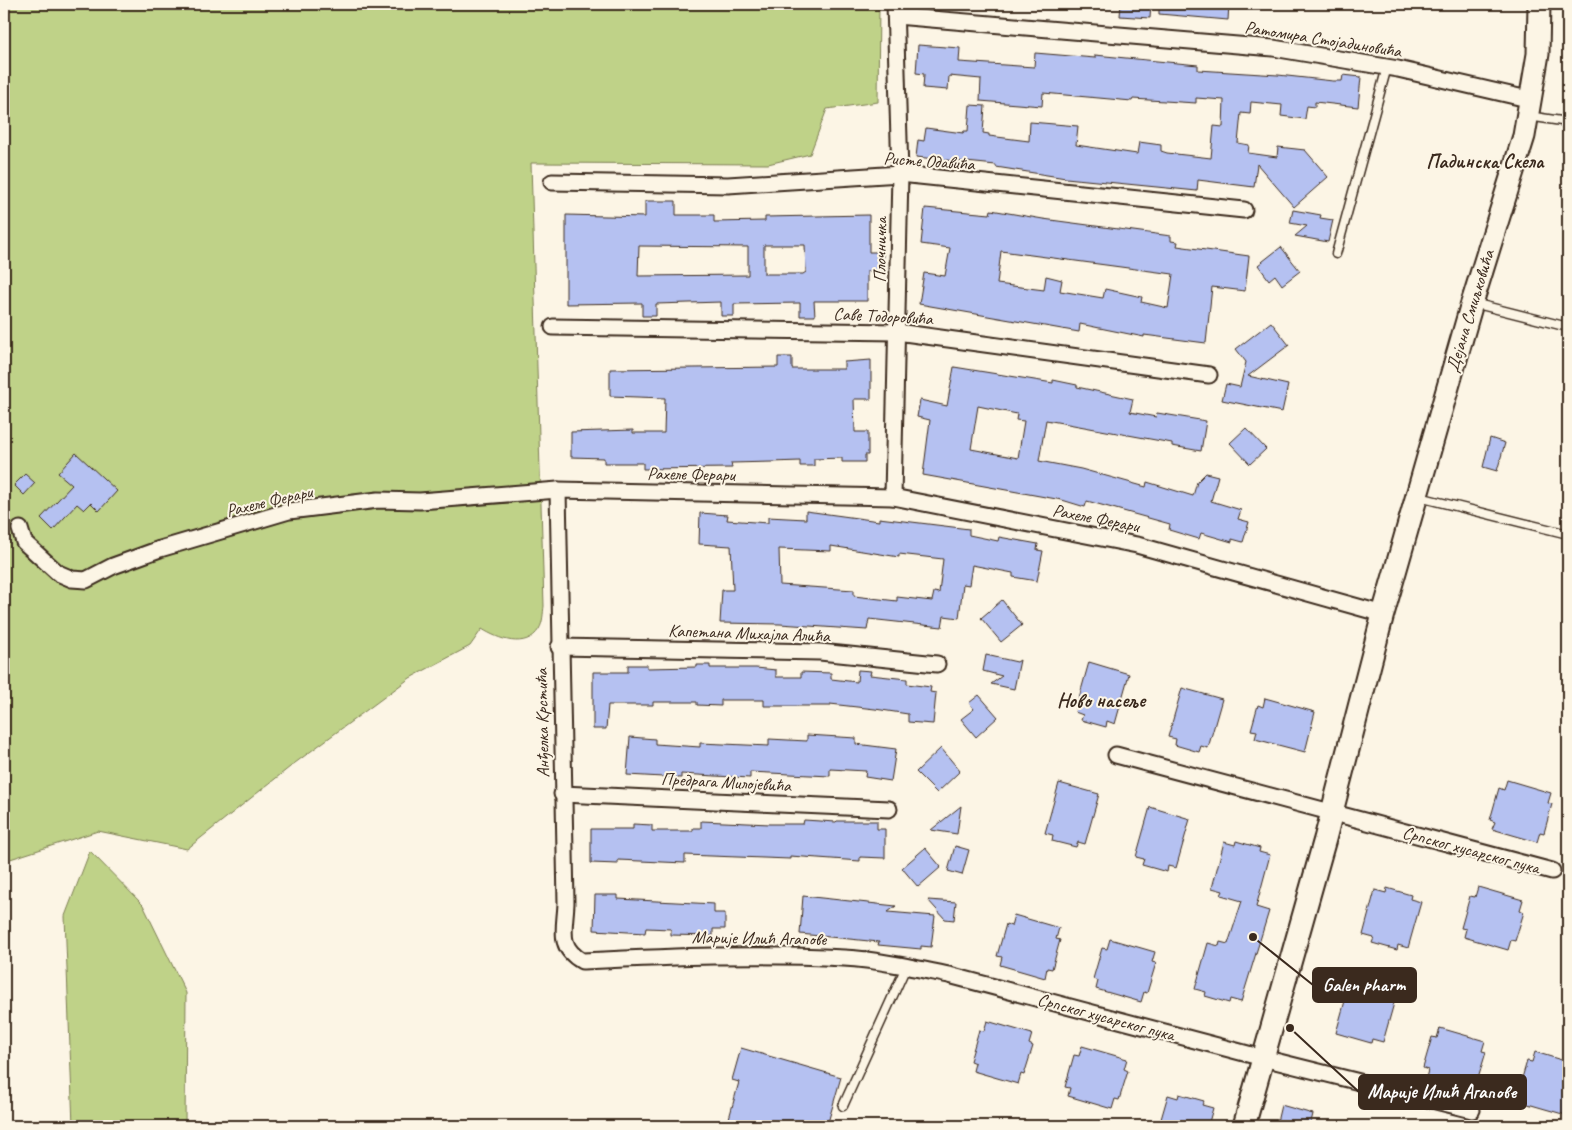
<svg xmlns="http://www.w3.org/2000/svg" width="1572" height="1130" font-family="Caveat,sans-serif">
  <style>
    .green { fill: #bfd288; stroke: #7d7e53 }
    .building { fill: #b5c1f1; stroke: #3b2a1e; fill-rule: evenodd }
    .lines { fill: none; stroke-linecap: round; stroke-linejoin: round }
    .lane-casing { stroke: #3b2a1e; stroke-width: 11 }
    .street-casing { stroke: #3b2a1e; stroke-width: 19 }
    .secondary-casing { stroke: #3b2a1e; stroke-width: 25 }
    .lane { stroke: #fcf5e5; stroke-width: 8 }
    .street { stroke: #fcf5e5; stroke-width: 15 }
    .secondary { stroke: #fcf5e5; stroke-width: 21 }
    .labels { text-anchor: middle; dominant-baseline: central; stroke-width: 4; stroke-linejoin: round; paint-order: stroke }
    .street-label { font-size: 18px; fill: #3b2a1e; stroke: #fcf5e5 }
    .quarter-label { font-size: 20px; font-weight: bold; fill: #3b2a1e; stroke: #fcf5e5 }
    .leader { fill: none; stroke: #3b2a1e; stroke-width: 2 }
    .callout-dot { fill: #3b2a1e; stroke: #fcf5e5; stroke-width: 2 }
    .callout { fill: #3b2a1e; stroke: #3b2a1e; stroke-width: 2 }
    .callout-label { font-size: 19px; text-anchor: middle; font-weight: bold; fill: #fff }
  </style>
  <rect width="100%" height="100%" fill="#fcf5e5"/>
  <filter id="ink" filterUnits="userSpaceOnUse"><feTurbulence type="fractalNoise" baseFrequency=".02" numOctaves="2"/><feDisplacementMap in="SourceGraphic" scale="10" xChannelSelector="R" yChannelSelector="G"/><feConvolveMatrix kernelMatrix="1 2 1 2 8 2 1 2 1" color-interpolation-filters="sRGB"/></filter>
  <g filter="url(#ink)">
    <g class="green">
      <path d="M4 4H879L878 102 827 109 810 154 768 164 531 163 544 606C543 613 543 623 539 629 526 650 498 639 482 629L470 646 410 678 295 763 187 849 98 831 4 861Z"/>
      <path d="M90 851 143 905 186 993 185 1126H73L65 916Z"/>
    </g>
    <g class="building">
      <path d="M1121 4H1151L1150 18 1120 16Z"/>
      <path d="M1159 4H1229L1228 20 1159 14Z"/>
      <path d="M918 45 960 48 959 62 1034 67 1035 53 1095 58V55L1198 65V70L1278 75 1333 81H1342L1343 75 1361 77 1358 107 1315 102V107L1307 106 1305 119 1281 116 1282 105 1251 102 1250 114 1241 113 1238 143 1249 145 1248 153 1277 157 1278 147 1305 150 1328 177 1294 207 1257 164 1254 187 1198 180 1197 191 1066 178 996 167V165L916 157 918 140 924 141 926 128 963 133 964 131H968L970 105 985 106 983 133 989 134V136L1029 141 1030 122 1078 126 1076 145 1137 154 1139 142 1161 145V151L1167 153 1211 158 1214 126 1223 127 1224 100 1196 98V103L1133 99 1132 101 1043 93 1042 106 980 101 981 79 949 76 948 90 923 88 924 74 916 73Z"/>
      <path d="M645 201H676V215H714V222L765 221V217L869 215V252H883V271H867V301H814L815 316H800V303L734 304V316H721V302L656 304V316H642V303L566 304V215L645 217ZM764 245H805L806 272 803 274H764ZM639 246 748 247V275L638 276Z"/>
      <path d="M925 208 990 214 991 210 1043 219 1171 236V241L1178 242 1177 246 1249 256 1245 291 1212 287 1206 343 1144 335V337L1080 324 1079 332 919 304 924 273 945 276 950 248 921 244ZM1001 251 1173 274 1168 308 1141 302 1142 297 1105 289 1103 298 1060 291 1062 280 1046 276 1044 290 997 284Z"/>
      <path d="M1293 210 1321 215 1320 218 1333 220 1328 242 1295 236 1307 226 1290 223Z"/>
      <path d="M1281 247 1300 271 1282 285 1275 275 1269 280 1258 265Z"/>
      <path d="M1271 322 1289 345 1248 376 1288 385 1282 412 1222 400 1226 384 1240 387 1246 362 1236 349Z"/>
      <path d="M778 357H792V369H844V362L871 360V399H854L855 432H868V455H865V462H842V458L814 459V466H800V461L772 462 731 463 732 468 643 469V463H604V458L571 457V432L633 430V433H664L665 398 610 396V369L778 367Z"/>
      <path d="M954 367 1053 383V380L1077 385V387L1133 399 1130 412 1156 417 1157 413 1206 421 1201 451 1172 446V443L1046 420 1039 461 1081 469 1146 487 1147 482 1193 496 1197 482 1206 473 1218 476 1211 501 1241 510 1238 519 1249 522 1243 542 1232 539V542L1201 533 1199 539 1169 530 1170 524 1087 501 1085 507 1062 500 923 475 930 420 917 417 920 400 947 406ZM978 406 1017 414 1016 420 1024 421 1018 458 971 449Z"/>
      <path d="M1246 428 1266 449 1250 464 1230 443Z"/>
      <path d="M1490 438 1505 443 1497 471 1483 467Z"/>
      <path d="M76 453 117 491 99 511 91 503 84 510 77 504 53 530 41 518 72 485 58 473Z"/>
      <path d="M25 474 35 483 24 495 14 485Z"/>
      <path d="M806 511 879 521V518L969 529V535L998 541 999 537 1038 544 1037 550 1043 551 1037 581 1013 577V573L972 565 969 585 963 584 959 618 944 616 942 627 869 619 867 630 780 624 720 623 722 590H733L731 546 699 544 700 513 728 515 727 520 768 523V517L806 519ZM831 546 899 557V554L943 559 939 593 934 592 932 601 897 597V601L854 596V590L780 585 779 549 831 551Z"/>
      <path d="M1002 600 1022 625 1001 642 981 618Z"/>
      <path d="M986 655 1017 662 1020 660 1014 689 991 684 1002 676 983 671Z"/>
      <path d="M1089 662 1129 674 1115 724 1107 721 1106 727 1081 720 1083 715 1075 712Z"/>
      <path d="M628 665H647V668L697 667V665H710V668H756L776 670V677H801V672L831 673V679L857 682 858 670 871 671 870 675 907 679V684L931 687 930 692 936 693 933 724 908 722V714L875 709 830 704V706H764V700H721V706L697 705V702H653V705H608L606 729H593V672H628Z"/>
      <path d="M1182 688 1222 699 1208 748 1201 746 1199 752 1175 745 1176 739 1168 737Z"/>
      <path d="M979 695 998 717 976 737 961 719 974 709 969 703Z"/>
      <path d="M1265 698 1315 712 1305 752 1255 739 1257 731 1251 730 1258 705 1263 707Z"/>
      <path d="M807 735 856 738V744L896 749 891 781 865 777 866 771 830 769V776L750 772V778L681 774V778L627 775 630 737 655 739V744L700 747V743L769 746V739L807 741Z"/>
      <path d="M941 748 960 771 937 793 916 772Z"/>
      <path d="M1507 780 1551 793 1548 803 1552 804 1544 833 1540 832 1537 842 1492 829 1495 822 1490 820 1499 788 1504 790Z"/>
      <path d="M1059 783 1099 794 1085 844 1078 842 1076 847 1052 841 1053 835 1045 833Z"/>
      <path d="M961 806 957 834 931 830Z"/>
      <path d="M1150 807 1190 819 1176 868 1168 866 1167 872 1142 865 1144 859 1136 857Z"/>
      <path d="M804 820 836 822 837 821H877V829H885V858L860 857V861L790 856V859L685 855V863L618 860V864L591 863V829H633V824L652 825V831H693V828H701V821L770 824H803Z"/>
      <path d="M1236 841 1260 848 1259 852 1270 855 1256 907 1269 911 1241 1002 1230 999 1229 1003 1205 996 1206 992 1195 989 1208 943 1219 946 1220 942 1228 944 1242 901 1221 895 1223 891 1212 888 1224 842 1235 845Z"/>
      <path d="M955 846 969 850 962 875 948 871Z"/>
      <path d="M925 848 941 867 918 887 902 868Z"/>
      <path d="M1478 887 1523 900 1520 910 1524 912 1515 941 1511 940 1508 950 1464 937 1466 929 1461 928 1470 896 1475 897Z"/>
      <path d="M1387 888 1411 895 1410 899 1421 902 1408 948 1398 945 1397 950 1372 943 1374 938 1363 935 1375 890 1386 893Z"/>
      <path d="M595 895H618V899L714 904V913H725V929H713V936L671 935V929L646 928 645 933 594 930Z"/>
      <path d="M803 896 896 906 888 912 935 916 931 947 921 946V949L878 945 879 942 800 934Z"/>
      <path d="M928 900 956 902 954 920 945 919Z"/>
      <path d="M1014 915 1059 928 1056 939 1060 940 1052 969 1047 968 1045 978 1000 965 1002 957 997 956 1006 924 1011 926Z"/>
      <path d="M1110 939 1155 952 1152 962 1156 963 1147 993 1144 992 1141 1002 1096 989 1098 981 1093 979 1102 948 1107 949Z"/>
      <path d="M1362 982 1386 988 1385 993 1396 996 1383 1042 1372 1039 1371 1043 1336 1033 1350 983 1361 986Z"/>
      <path d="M987 1021 1032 1034 1029 1044 1033 1046 1024 1075 1021 1074 1018 1084 973 1071 975 1063 970 1061 979 1030 984 1031Z"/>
      <path d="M1440 1028 1485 1041 1482 1051 1486 1052 1477 1082 1473 1081 1471 1091 1426 1078 1428 1070 1423 1068 1432 1037 1437 1038Z"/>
      <path d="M1082 1046 1127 1059 1124 1069 1128 1071 1119 1100 1115 1099 1112 1109 1068 1096 1070 1088 1065 1087 1074 1055 1079 1056Z"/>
      <path d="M741 1048 841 1077 827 1126H744L728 1122 739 1082 732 1080Z"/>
      <path d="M1535 1052 1568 1062V1106L1566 1115 1521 1102 1523 1094 1518 1092 1527 1061 1532 1062Z"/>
      <path d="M1179 1094 1204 1101 1202 1105 1213 1108 1208 1126H1159L1168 1095 1178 1098Z"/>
      <path d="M1281 1105 1313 1114 1310 1126H1292L1277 1122Z"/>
    </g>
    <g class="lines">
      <defs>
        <g id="lane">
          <path d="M1528 116 1568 122"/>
          <path d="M1336 254 1387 67"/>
          <path d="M1473 303 1568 327"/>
          <path d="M1419 497 1568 534"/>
          <path d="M843 1106 906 967"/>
        </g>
        <g id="street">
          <path d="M896 16 1273 48 1398 69 1532 100"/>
          <path d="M552 182 728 185 900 174 1244 210"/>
          <path d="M553 327 897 332 1209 375"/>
          <path d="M558 490 566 903C565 929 557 947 582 961 670 957 757 953 844 958 879 960 915 968 949 975L1263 1058 1472 1110"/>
          <path d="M893 497 900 174 895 4"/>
          <path d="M20 529 24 542 58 573 72 579 86 580 113 566 160 549 289 511 378 500 420 501 558 490 893 497 1137 545 1383 614"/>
          <path d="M559 647 820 652 937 664"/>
          <path d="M1116 755 1552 871"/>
          <path d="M562 794 889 809"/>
        </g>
        <path id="secondary" d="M1244 1126 1325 839 1383 614 1472 303 1524 136 1538 54 1539 4"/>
      </defs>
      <use href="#lane" class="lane-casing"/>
      <use href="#street" class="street-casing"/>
      <use href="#secondary" class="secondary-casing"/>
      <use href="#lane" class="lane"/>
      <use href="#street" class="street"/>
      <use href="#secondary" class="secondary"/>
    </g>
  </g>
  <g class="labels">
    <g class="street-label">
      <text transform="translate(1323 39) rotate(9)">Ратомира Стојадиновића</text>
      <text transform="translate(929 161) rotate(4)">Ристе Одавића</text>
      <text transform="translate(880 250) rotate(-89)">Плочничка</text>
      <text transform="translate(1470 311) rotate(-73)">Дејана Смиљковића</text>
      <text transform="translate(883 316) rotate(3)">Саве Тодоровића</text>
      <text transform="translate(691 474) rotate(1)">Рахеле Ферари</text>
      <text transform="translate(269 501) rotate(-13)">Рахеле Ферари</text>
      <text transform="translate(1096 518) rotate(11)">Рахеле Ферари</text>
      <text transform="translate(749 633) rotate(2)">Капетана Михајла Алића</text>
      <text transform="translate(542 723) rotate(-91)">Анђелка Крстића</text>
      <text transform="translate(726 782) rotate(3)">Предрага Милојевића</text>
      <text transform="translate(1471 850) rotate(15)">Српског хусарског пука</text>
      <text transform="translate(759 938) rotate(1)">Марије Илић Агапове</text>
      <text transform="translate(1106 1017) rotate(15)">Српског хусарског пука</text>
    </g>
    <g class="quarter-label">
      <text x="1485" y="161">Падинска Скела</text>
      <text x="1101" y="700">Ново насеље</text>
    </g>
  </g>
  <path class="leader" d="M1253 937L1313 985M1290 1028L1359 1092"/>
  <g class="callout-dot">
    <circle cx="1253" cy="937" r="5"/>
    <circle cx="1290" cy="1028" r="5"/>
  </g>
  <g class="callout">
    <rect x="1313" y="968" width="103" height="34" rx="5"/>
    <rect x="1359" y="1075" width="167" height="34" rx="5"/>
  </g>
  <g class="callout-label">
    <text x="1364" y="991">Galen pharm</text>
    <text x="1442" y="1098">Марије Илић Агапове</text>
  </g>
  <rect width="1572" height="1130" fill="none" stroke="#fcf5e5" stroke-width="20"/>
  <rect x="10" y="10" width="1552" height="1110" fill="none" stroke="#3b2a1e" stroke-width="2" filter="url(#ink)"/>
</svg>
